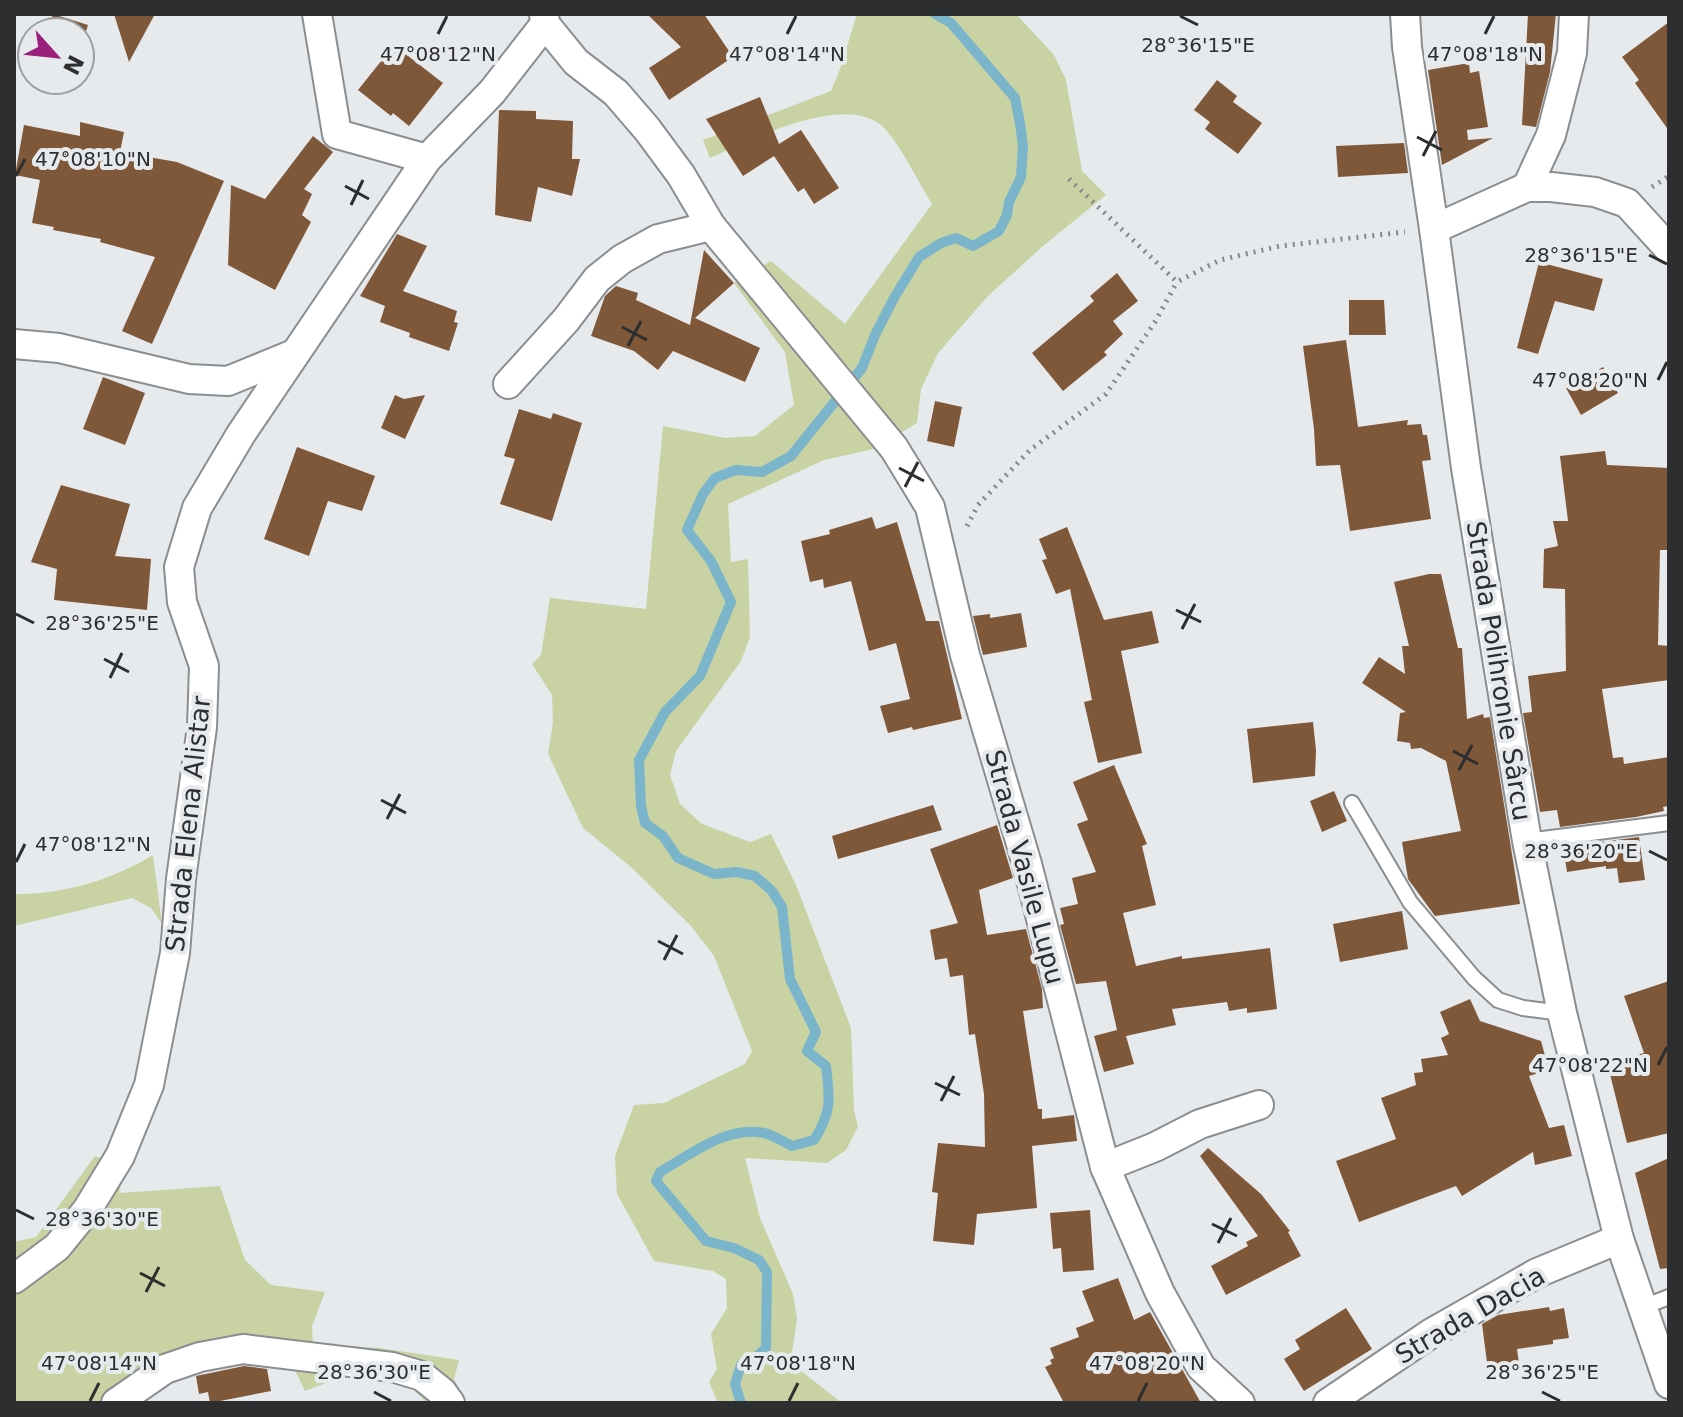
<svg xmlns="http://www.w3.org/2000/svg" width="1683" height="1417" font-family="'DejaVu Sans',sans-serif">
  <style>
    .green { fill: #c8d2a3 }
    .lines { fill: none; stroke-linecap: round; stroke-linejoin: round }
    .stream { stroke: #7ab5cb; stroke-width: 10 }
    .building { fill: #7f5839 }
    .lane-casing { stroke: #8b8e91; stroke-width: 18 }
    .street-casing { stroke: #8b8e91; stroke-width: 32 }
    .path { stroke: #858789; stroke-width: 5; stroke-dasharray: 2 6; stroke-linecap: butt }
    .lane { stroke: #fff; stroke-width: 14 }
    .street { stroke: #fff; stroke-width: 28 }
    .ticks { fill: none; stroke: #2d2e2f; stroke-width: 3 }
    .labels { text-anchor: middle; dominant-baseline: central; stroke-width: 8; stroke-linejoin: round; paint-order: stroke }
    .street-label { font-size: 26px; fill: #2d2e2f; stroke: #e7eaed }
    .ticks-label { font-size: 20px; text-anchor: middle; fill: #2d2e2f; stroke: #e7eaed; stroke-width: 8; stroke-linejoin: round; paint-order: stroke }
  </style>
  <rect width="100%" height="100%" fill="#e7eaed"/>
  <g class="green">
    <path d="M857 14H1016L1054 55 1066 80 1082 171 1106 195 1043 246 988 296 938 353 921 389 917 423 874 449 824 460 728 504 731 562 748 559 750 637 741 661 676 751 670 775 680 804 702 824 750 842 771 834 796 885 851 1028 854 1110 858 1127 846 1150 827 1163 745 1158 760 1218 793 1294 797 1319 792 1352 801 1371 842 1403H718L709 1382 717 1369 711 1334 727 1308 726 1279 713 1271 654 1261 617 1194 615 1156 634 1105 664 1103 745 1064 752 1051 714 956 691 926 631 867 583 828 548 754 553 723 552 695 532 664 541 655 550 598 646 609 663 426 725 438 755 436 794 405 785 352 734 283 771 261 845 324 932 204C917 180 904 151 886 130 850 88 749 141 710 158L703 140 831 91 840 69Z"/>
    <path d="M153 855 162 924 151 908 132 898 14 926V894C62 895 112 880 153 855Z"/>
    <path d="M95 1156 125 1169 119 1193 220 1186 245 1260 271 1285 325 1292 312 1326 313 1344 379 1348 459 1360 454 1379 466 1403H427L409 1385 352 1373 305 1391 293 1366 238 1359 176 1373 139 1403H14V1242L36 1237Z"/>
  </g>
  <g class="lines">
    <path class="stream" d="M741 1403 735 1384 741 1365 755 1358 766 1348 767 1272 759 1260 734 1248 706 1241 656 1181 660 1172C690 1155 727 1125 764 1133 773 1135 784 1142 792 1146L814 1140C832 1112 830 1099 826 1066L807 1051 816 1032 790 979 782 907 772 891 755 876 737 872 714 874 678 858 663 836 645 823 641 806 639 760 665 712 700 676 731 602 711 561 687 530 703 494 715 478 736 470 762 472 791 456 862 368 875 335 894 298 919 257 941 243 956 238 973 246 999 231 1007 215 1009 202 1021 177 1023 146 1020 123 1015 98 951 23 935 14"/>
  </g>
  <g class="building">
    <path d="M53 14 88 25 80 51V32H47Z"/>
    <path d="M114 14H155L129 62Z"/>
    <path d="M647 14H704L733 57 669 100 649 68 681 47Z"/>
    <path d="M1528 14H1556L1550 72 1536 127 1522 125Z"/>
    <path d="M1669 22V131L1635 83 1639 80 1622 57Z"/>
    <path d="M394 45 443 83 409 126 393 113 391 116 358 90Z"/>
    <path d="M1469 63 1470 73 1479 71 1488 127 1467 130 1468 140 1493 138 1442 165 1428 70Z"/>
    <path d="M1217 80 1237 96 1233 102 1262 123 1238 154 1205 129 1210 122 1194 110Z"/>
    <path d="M760 97 779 144 801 130 839 188 814 204 804 188 798 192 774 156 743 176 706 119Z"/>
    <path d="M499 110 536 111V119L573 121 572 159H580L572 196 538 187 531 222 495 215Z"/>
    <path d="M80 122 124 132 120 152 177 162 224 181 152 344 122 331 155 257 100 242 101 239 53 230 54 227 32 223 40 180 15 175 24 125 80 136Z"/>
    <path d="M313 136 333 152 304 189 312 194 302 215 311 222 275 290 228 265 231 185 265 199Z"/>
    <path d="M1404 143 1408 173 1338 177 1336 146Z"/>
    <path d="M397 234 427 246 403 291 457 311 454 322 458 323 449 351 409 337 410 333 380 322 385 306 360 296Z"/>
    <path d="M704 250 734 283 695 318 760 348 745 382 673 351 658 370 634 351 591 336 605 296 616 286 638 293 636 300 690 325Z"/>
    <path d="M1539 262 1603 279 1594 311 1555 301 1538 354 1517 348Z"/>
    <path d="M1117 273 1138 301 1113 321 1123 334 1104 352 1107 355 1063 391 1032 353 1094 301 1090 296Z"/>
    <path d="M1349 300H1384L1386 335H1349Z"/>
    <path d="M1346 340 1358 427 1408 420 1407 425 1421 424 1423 435H1427L1431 460 1422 461 1431 519 1350 531 1340 465 1316 466 1314 429 1303 346Z"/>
    <path d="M1603 367 1618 393 1581 415 1566 388Z"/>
    <path d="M103 377 145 393 125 445 83 429Z"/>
    <path d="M395 395 404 399 425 395 405 439 381 428Z"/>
    <path d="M935 401 962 407 954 447 927 441Z"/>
    <path d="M519 409 551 419 553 413 582 423 552 521 500 504 515 459 504 456Z"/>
    <path d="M297 447 375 476 362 511 328 501 309 556 264 539Z"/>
    <path d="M1605 451 1607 465 1669 468V550H1660L1658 645 1669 646V680L1602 689 1613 758 1623 757 1624 764 1669 757V806L1663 807 1664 811 1636 817 1560 827 1557 810 1540 812 1523 713 1532 712 1528 676 1566 671 1565 589 1543 588 1544 549 1558 546 1553 521H1568L1560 456Z"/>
    <path d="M61 485 130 504 115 556 151 559 147 610 54 600 57 569 31 562Z"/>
    <path d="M872 517 876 529 897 522 926 621H939L962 719 913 730 912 727 888 733 880 706 910 699 896 643 869 651 851 581 824 588 823 579 810 582 801 541 830 534 829 530Z"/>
    <path d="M1067 527 1104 620 1152 611 1159 643 1121 651 1142 753 1098 763 1084 702 1092 700 1070 589 1056 594 1042 560 1047 559 1039 539Z"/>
    <path d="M1429 574H1441L1458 648H1462L1467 719 1483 714 1484 718 1490 717 1520 904 1435 916 1408 879 1402 842 1461 831 1446 761 1421 748 1411 749 1410 743 1397 741 1400 713 1406 712 1362 683 1379 657 1405 674 1402 646H1409L1394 582Z"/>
    <path d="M1021 613 1027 647 983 655 973 616 990 614V618Z"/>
    <path d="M1313 722 1316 750 1315 776 1253 783 1247 729Z"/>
    <path d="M1114 765 1147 844 1142 846 1156 905 1123 913 1136 966 1182 956V959L1270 948 1277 1009 1247 1013V1008L1229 1011 1227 1002 1172 1009 1176 1025 1126 1036 1134 1064 1104 1072 1094 1036 1117 1030 1106 981 1076 984 1060 925 1064 924 1060 908 1078 904 1072 878 1096 872 1077 824 1088 820 1073 782Z"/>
    <path d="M1334 791 1347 821 1322 832 1310 801Z"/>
    <path d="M933 805 942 830 838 859 832 836Z"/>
    <path d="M997 825 1013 878 979 890 987 935 1026 929 1042 989 1043 1008 1023 1011 1038 1109H1042V1119L1074 1115 1077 1141 1032 1146 1037 1208 977 1214 974 1245 933 1241 938 1193 932 1192 938 1143 985 1147 984 1094 975 1034 969 1035 963 975 950 977 947 958 935 960 930 930 958 923 930 849Z"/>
    <path d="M1639 837 1645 880 1619 883 1617 868 1606 869V866L1567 872 1563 847Z"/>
    <path d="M1402 911 1408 949 1340 962 1333 924Z"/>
    <path d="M1669 981V1133L1627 1143 1607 1062 1644 1053 1624 996Z"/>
    <path d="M1470 999 1480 1021 1541 1041 1549 1070 1529 1076 1549 1128 1564 1125 1572 1156 1535 1165 1533 1152 1462 1196 1456 1186 1359 1222 1336 1161 1396 1139 1381 1098 1416 1085 1414 1073 1423 1072 1421 1059 1448 1055 1441 1038 1449 1034 1440 1012Z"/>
    <path d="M1208 1148 1261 1194 1290 1231 1288 1232 1301 1256 1226 1295 1211 1266 1248 1246 1246 1242 1258 1236 1200 1156Z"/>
    <path d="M1669 1158V1268L1660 1269 1635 1173Z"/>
    <path d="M1090 1210 1094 1270 1063 1272 1061 1248 1053 1249 1050 1213Z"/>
    <path d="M1118 1278 1134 1320 1150 1312 1201 1403H1064L1045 1367 1052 1364 1050 1360 1054 1358 1050 1348 1079 1337 1076 1328 1094 1321 1082 1291Z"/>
    <path d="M1549 1307 1550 1311 1564 1308 1569 1338 1553 1340V1344L1517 1349 1519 1364 1488 1370 1482 1324 1498 1315Z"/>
    <path d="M1346 1308 1372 1349 1304 1391 1284 1359 1300 1349 1295 1340Z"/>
    <path d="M244 1366 267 1369 271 1391 210 1403 208 1392 199 1394 196 1376Z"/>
  </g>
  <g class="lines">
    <defs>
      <g id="lane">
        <path d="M1352 803 1410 902 1474 978 1498 1000 1523 1008 1562 1013"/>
        <path d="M1527 841 1669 823"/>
        <path d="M1643 1307 1669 1297"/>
      </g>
      <g id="street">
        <path d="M317 14 337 134 427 159"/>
        <path d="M1405 14 1407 47 1434 229 1466 468 1527 841 1562 1013 1619 1239 1669 1384"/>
        <path d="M545 24 576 62 616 93 647 129 681 175 711 226 894 448 930 507 965 655 1027 864 1105 1167 1160 1293 1201 1367 1240 1403"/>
        <path d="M1527 187 1551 135 1572 53 1574 14"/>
        <path d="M1434 229 1527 187H1551L1595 192 1627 203 1669 249"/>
        <path d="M14 344 59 348 189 379 228 381 294 354"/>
        <path d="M508 384 566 320 597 279 622 259 658 239 711 226"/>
        <path d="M1105 1167 1155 1147 1200 1124 1259 1105"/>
        <path d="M14 1279 57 1247 87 1210 120 1156 149 1085 175 953 181 879 202 727 204 666 182 602 179 567 197 508 241 434 427 159 492 92 545 24 544 14"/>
        <path d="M116 1403 165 1369 200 1357 243 1349 392 1367 422 1376 442 1392 450 1403"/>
        <path d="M1328 1403 1430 1334 1537 1273 1619 1239"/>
      </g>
    </defs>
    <use href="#lane" class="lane-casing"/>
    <use href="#street" class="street-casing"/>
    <g class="path">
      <path d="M1069 179 1177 282 1220 260 1280 246 1405 232"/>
      <path d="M1652 187 1669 176"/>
      <path d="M967 526 978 505 1030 450 1106 394 1155 322 1177 282"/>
    </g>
    <use href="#lane" class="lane"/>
    <use href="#street" class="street"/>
  </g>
  <path class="ticks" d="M1180 16 1198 25M438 34 447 16M787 34 796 16M1485 34 1494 16M1417 137 1442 150M1423 156 1436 131M16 176 25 159M345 186 369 199M351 205 363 180M1649 255 1667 264M622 327 647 340M628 346 641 321M1658 380 1667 362M899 468 924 481M905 487 918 462M1176 610 1201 622M16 614 34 623M1182 629 1195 604M104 659 129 672M110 678 122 653M1453 751 1478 764M1459 770 1472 745M381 800 406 813M387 819 400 794M1649 851 1667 860M16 862 25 844M658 941 683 954M664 960 677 935M1658 1065 1667 1047M935 1083 960 1095M941 1101 954 1076M16 1210 34 1219M1212 1224 1237 1236M1218 1243 1231 1218M140 1273 165 1286M146 1292 159 1267M374 1392 391 1401M1542 1392 1560 1401M90 1401 99 1383M789 1401 798 1383M1138 1401 1147 1383"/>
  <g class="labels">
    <g class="street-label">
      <text transform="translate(1499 671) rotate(81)">Strada Polihronie Sârcu</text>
      <text transform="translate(188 824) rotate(-84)">Strada Elena Alistar</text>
      <text transform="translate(1025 867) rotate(75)">Strada Vasile Lupu</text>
      <text transform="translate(1470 1315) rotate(-30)">Strada Dacia</text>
    </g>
  </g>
  <g class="ticks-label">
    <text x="1198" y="52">28°36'15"E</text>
    <text x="438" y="61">47°08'12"N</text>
    <text x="787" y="61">47°08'14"N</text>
    <text x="1485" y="61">47°08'18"N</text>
    <text x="93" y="166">47°08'10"N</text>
    <text x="1581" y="262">28°36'15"E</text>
    <text x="1590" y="387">47°08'20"N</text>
    <text x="102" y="630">28°36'25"E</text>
    <text x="93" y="851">47°08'12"N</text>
    <text x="1581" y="858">28°36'20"E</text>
    <text x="1590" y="1072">47°08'22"N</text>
    <text x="102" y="1226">28°36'30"E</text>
    <text x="99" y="1370">47°08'14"N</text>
    <text x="798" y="1370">47°08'18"N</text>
    <text x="1147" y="1370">47°08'20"N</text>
    <text x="374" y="1379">28°36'30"E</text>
    <text x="1542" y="1379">28°36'25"E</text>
  </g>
  <rect width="1683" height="1417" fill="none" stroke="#2d2e2f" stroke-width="32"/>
  <g transform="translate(56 56) rotate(117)"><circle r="38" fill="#e7eaed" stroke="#9d9fa1" stroke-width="2"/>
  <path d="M0-6L14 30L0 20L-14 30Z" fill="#99217b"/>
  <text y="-12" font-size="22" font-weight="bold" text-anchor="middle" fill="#2d2e2f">N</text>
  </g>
</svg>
